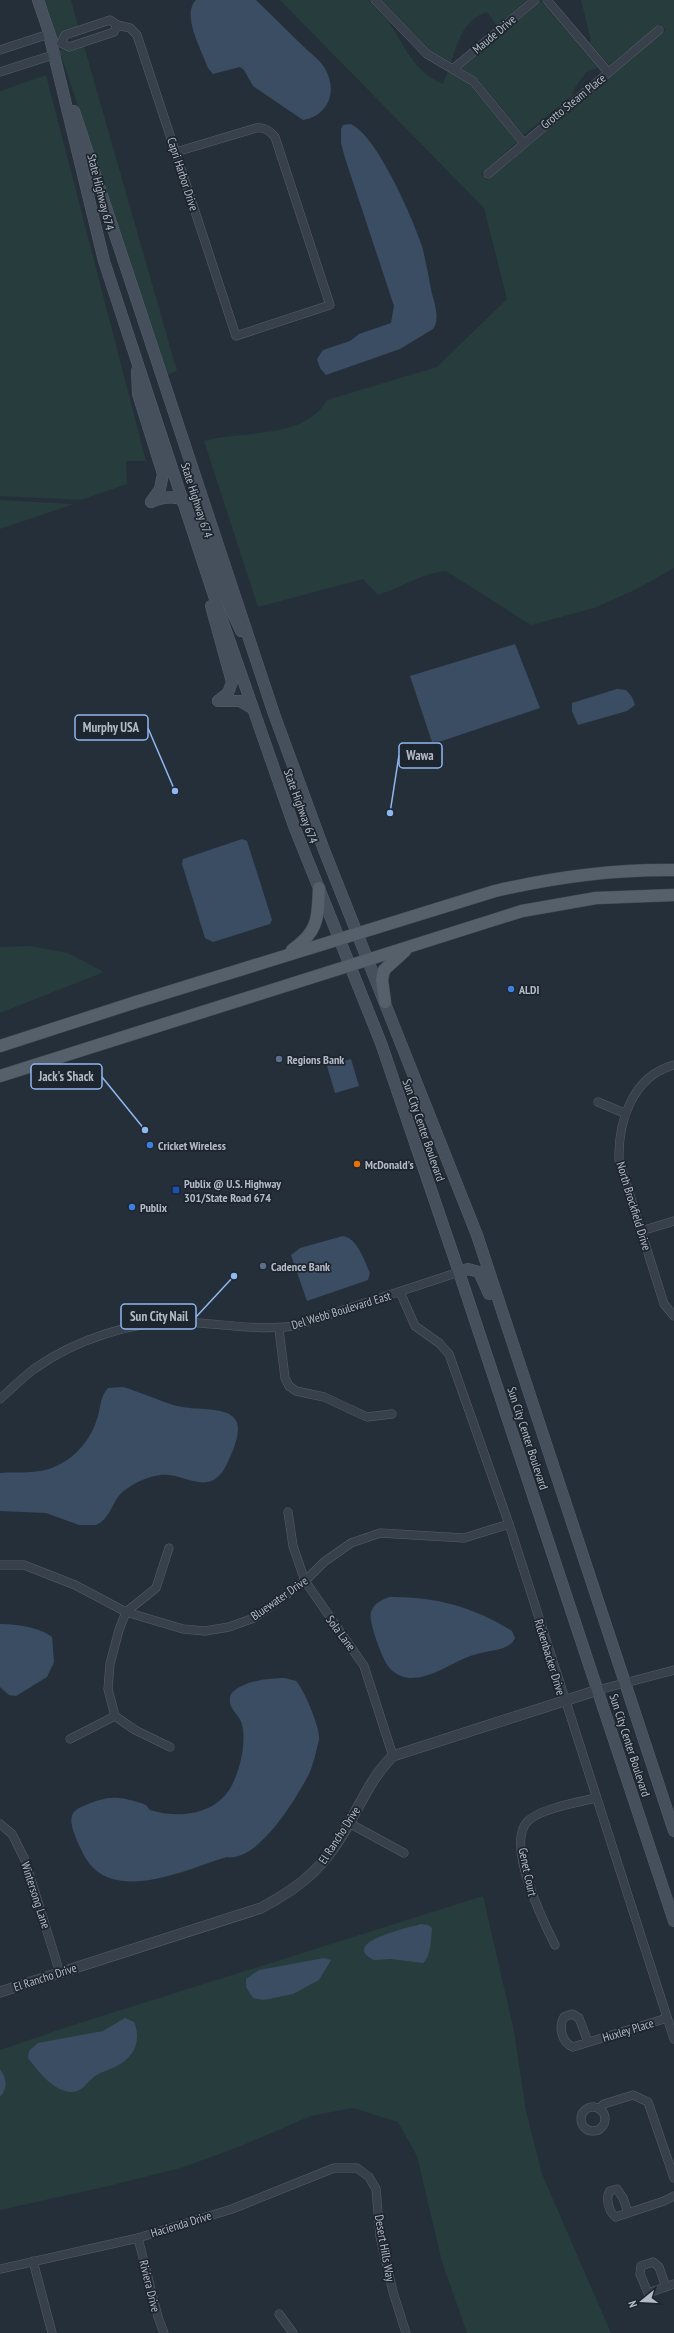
<svg xmlns="http://www.w3.org/2000/svg" width="674" height="2333" font-family="'PT Sans Narrow',sans-serif">
  <style>
    .green { fill: #273c3c }
    .water { fill: #3b4d62 }
    .lines { fill: none; stroke-linecap: round; stroke-linejoin: round }
    .minor-casing { stroke: #565e68; stroke-width: 9 }
    .tertiary-casing { stroke: #565e68; stroke-width: 11 }
    .secondary-casing { stroke: #565e68; stroke-width: 12 }
    .primary-casing { stroke: #444c56; stroke-width: 13 }
    .minor { stroke: #38404b; stroke-width: 8 }
    .tertiary { stroke: #38404b; stroke-width: 10 }
    .secondary { stroke: #46505d; stroke-width: 11 }
    .primary { stroke: #56606a; stroke-width: 12 }
    .shop-dot { fill: #3f7fe0; stroke: #1d252f; stroke-width: 1.5 }
    .service-dot { fill: #5c6f8a; stroke: #1d252f; stroke-width: 1.5 }
    .food-dot { fill: #e8710a; stroke: #1d252f; stroke-width: 1.5 }
    .transit-dot { fill: #1a4fb4; stroke: #1d252f; stroke-width: 1.5 }
    .labels { text-anchor: middle; dominant-baseline: central; stroke-width: 3.5; stroke-linejoin: round; paint-order: stroke }
    .street-label { font-size: 12px; fill: #b4bbc6; stroke: #1d252f }
    .poi-label { font-size: 12px; font-weight: bold; fill: #b4bbc6; stroke: #1d252f; text-anchor: start }
    .leader { fill: none; stroke: #8fb8f0; stroke-width: 1.5 }
    .callout-dot { fill: #8fb8f0; stroke: #1d252f; stroke-width: 1.5 }
    .callout { fill: #1d252f; stroke: #8fb8f0; stroke-width: 1.5 }
    .callout-label { font-size: 13px; text-anchor: middle; font-weight: bold; fill: #b4bbc6 }
  </style>
  <rect width="100%" height="100%" fill="#252f3a"/>
  <g class="green">
    <path d="M43 0H71L78 26 64 31 57 40Z"/>
    <path d="M280 0H368C374 7 381 13 387 20 404 44 414 73 443 84L448 71 469 84 517 142 481 174 487 180 666 30 660 24 609 65 589 42 591 41 581 0H674V568L637 589 594 608 531 625 446 571C422 573 401 588 378 595L363 579 258 607 204 441C242 430 304 440 327 400L437 367 507 299 484 208Z"/>
    <path d="M382 0H527L497 26 487 12C463 20 459 40 451 62L430 50Z"/>
    <path d="M541 1 598 68 587 71 574 89 573 95 524 135 477 78 461 68Z"/>
    <path d="M84 46 177 371 167 375 59 49 71 51Z"/>
    <path d="M46 75 146 461H126L127 484 81 500 0 496V91Z"/>
    <path d="M0 500 74 504 0 529Z"/>
    <path d="M29 946 68 953 104 972 0 1013V947Z"/>
    <path d="M483 1896 514 2031 526 2111 542 2174 611 2333H467L442 2262 417 2156 398 2122 353 2108 311 2116 241 2146 184 2167 104 2187 0 2210V2050L64 2028Z"/>
  </g>
  <g class="water">
    <path d="M196 0H256C272 16 288 31 304 47 310 53 319 59 324 67 338 89 330 115 303 120L253 86 244 70 240 67 213 74 208 68C202 51 181 15 196 0Z"/>
    <path d="M350 124C376 133 413 219 422 246 426 262 429 278 432 294 435 304 440 320 433 329L400 349 326 375 320 368 317 359 323 350 350 341 359 334 391 323 394 306 345 158 341 143V129L343 125Z"/>
    <path d="M515 644 540 708 442 741 432 742 410 676Z"/>
    <path d="M617 689 626 690 632 697 635 705 627 711 578 725 572 711V703Z"/>
    <path d="M242 839 247 841 272 920 270 924 213 942 205 938 182 864 183 859Z"/>
    <path d="M351 1059 359 1086 335 1093 327 1066Z"/>
    <path d="M343 1236C358 1239 364 1260 370 1273L368 1280 307 1301 291 1255 300 1248Z"/>
    <path d="M123 1387C141 1392 159 1401 177 1406 206 1413 254 1400 233 1450 228 1461 224 1476 211 1481 198 1486 182 1476 169 1475 160 1474 149 1477 140 1481 132 1485 123 1490 118 1497 111 1507 108 1520 96 1525H79L46 1513 0 1511V1473C10 1472 21 1473 31 1472 61 1471 86 1450 96 1422 101 1410 99 1398 108 1388Z"/>
    <path d="M389 1597C434 1596 474 1607 512 1631L515 1638C510 1651 488 1650 477 1654 453 1660 434 1679 409 1678 401 1677 393 1673 388 1666 382 1658 368 1621 371 1612 374 1603 382 1600 389 1597Z"/>
    <path d="M0 1624C15 1624 39 1627 52 1637L54 1662 47 1677 16 1696 9 1695 0 1687Z"/>
    <path d="M285 1678 296 1681C304 1689 321 1730 319 1740 316 1751 314 1763 309 1774 296 1799 258 1862 227 1857 183 1870 106 1909 81 1849 77 1841 69 1824 72 1816 73 1810 81 1807 86 1805 96 1801 107 1797 118 1798 123 1798 145 1803 147 1806 148 1808 149 1809 150 1810 176 1818 209 1816 227 1793 239 1778 250 1735 239 1718 234 1710 227 1706 231 1694 242 1681 268 1678 285 1678Z"/>
    <path d="M421 1924 428 1925 432 1928C431 1938 431 1957 423 1963L391 1959 374 1960C338 1942 412 1927 421 1924Z"/>
    <path d="M324 1958 331 1960 319 1980 293 1994 264 2000 253 1998 246 1987V1979L259 1970Z"/>
    <path d="M125 2018 134 2022C142 2041 134 2058 115 2067 108 2070 101 2072 95 2076 87 2082 82 2093 70 2092 52 2090 38 2071 28 2058L29 2051 38 2043 103 2031Z"/>
    <path d="M0 2069C7 2078 8 2088 0 2097Z"/>
  </g>
  <g class="lines">
    <defs>
      <g id="minor">
        <path d="M375 0 427 54 473 81 523 142"/>
        <path d="M547 0 608 72"/>
        <path d="M110 20 117 25 114 32 69 47 61 43 65 35Z"/>
        <path d="M117 25 130 28 137 35 236 336 330 305 275 137C270 131 265 127 256 128L176 152"/>
        <path d="M0 50 49 34"/>
        <path d="M453 69 535 0"/>
        <path d="M0 72 56 54"/>
        <path d="M488 174 659 30"/>
        <path d="M674 1065C632 1076 618 1122 619 1160L664 1304 674 1316"/>
        <path d="M598 1102 624 1113"/>
        <path d="M641 1231 674 1221"/>
        <path d="M400 1292 415 1326 439 1343 449 1354 509 1524 674 2039"/>
        <path d="M279 1329 285 1378 289 1386 296 1391 324 1397 367 1417 392 1414"/>
        <path d="M0 1399C11 1389 22 1378 34 1369 76 1339 135 1320 186 1322 222 1324 259 1331 295 1326L459 1272"/>
        <path d="M288 1512 293 1546 305 1581 364 1666 393 1756"/>
        <path d="M169 1548 156 1588 126 1612 119 1630 110 1664 108 1689 115 1716 135 1730 170 1747"/>
        <path d="M0 1565H24L75 1585 126 1612 183 1629 205 1631 229 1627 254 1618 305 1581 324 1562 351 1543 380 1533 464 1538 509 1524"/>
        <path d="M598 1690 674 1670"/>
        <path d="M70 1739 115 1716"/>
        <path d="M349 1823 404 1853"/>
        <path d="M0 1824 12 1834 25 1860 60 1973"/>
        <path d="M555 1945C543 1921 506 1845 527 1822 538 1809 579 1802 596 1798"/>
        <path d="M588 2042 579 2018 572 2014 564 2017C558 2027 562 2043 573 2047L667 2018"/>
        <circle cx="593" cy="2119" r="12"/>
        <path d="M599 2109 604 2104 633 2095 648 2102 674 2178"/>
        <path d="M628 2212 623 2198 617 2189 610 2191C605 2197 609 2213 616 2217L664 2201 674 2196"/>
        <path d="M138 2238 158 2317 164 2333"/>
        <path d="M33 2261 52 2333"/>
        <path d="M0 2269 138 2238 232 2209 334 2168H357L369 2177 376 2189 380 2236 393 2292 406 2333"/>
        <path d="M666 2287 659 2267 653 2262 641 2266 640 2274 648 2293 674 2284"/>
        <path d="M279 2314 293 2333"/>
      </g>
      <path id="tertiary" d="M0 1992 261 1908C306 1884 326 1865 351 1820 364 1797 374 1774 393 1756L598 1690"/>
      <g id="secondary">
        <path d="M38 0 52 41"/>
        <path d="M49 34 104 261 217 605 294 826 381 1043 459 1272 674 1921"/>
        <path d="M74 111 274 714 324 850 477 1235 674 1831"/>
        <path d="M137 371 138 394 163 474 160 489 151 502"/>
        <path d="M151 502C165 496 180 495 192 505L229 605 241 631"/>
        <path d="M211 606 232 682 228 693 218 701"/>
        <path d="M218 701H240L252 708"/>
        <path d="M459 1272 468 1269 479 1272 489 1294"/>
      </g>
      <g id="primary">
        <path d="M292 950C318 932 318 919 319 888"/>
        <path d="M385 1002 382 980 384 970 405 951"/>
        <path d="M0 1046 136 1002 495 891C555 877 613 869 674 870"/>
        <path d="M0 1076 522 911 596 898 674 895"/>
      </g>
    </defs>
    <use href="#minor" class="minor-casing"/>
    <use href="#tertiary" class="tertiary-casing"/>
    <use href="#secondary" class="secondary-casing"/>
    <use href="#primary" class="primary-casing"/>
    <use href="#minor" class="minor"/>
    <use href="#tertiary" class="tertiary"/>
    <use href="#secondary" class="secondary"/>
    <use href="#primary" class="primary"/>
  </g>
  <g class="shop-dot">
    <circle cx="511" cy="989" r="4"/>
    <circle cx="150" cy="1145" r="4"/>
    <circle cx="132" cy="1207" r="4"/>
  </g>
  <g class="service-dot">
    <circle cx="279" cy="1059" r="4"/>
    <circle cx="263" cy="1266" r="4"/>
  </g>
  <circle class="food-dot" cx="357" cy="1164" r="4"/>
  <rect class="transit-dot" x="172" y="1186" width="8" height="8" rx="2"/>
  <g class="labels">
    <g class="street-label">
      <text transform="translate(494 34) rotate(-40)">Maude Drive</text>
      <text transform="translate(573 101) rotate(-39)">Grotto Steam Place</text>
      <text transform="translate(183 174) rotate(72)">Capri Harbor Drive</text>
      <text transform="translate(101 192) rotate(76)">State Highway 674</text>
      <text transform="translate(197 500) rotate(72)">State Highway 674</text>
      <text transform="translate(301 806) rotate(70)">State Highway 674</text>
      <text transform="translate(424 1130) rotate(71)">Sun City Center Boulevard</text>
      <text transform="translate(634 1206) rotate(73)">North Brockfield Drive</text>
      <text transform="translate(341 1310) rotate(-17)">Del Webb Boulevard East</text>
      <text transform="translate(528 1438) rotate(72)">Sun City Center Boulevard</text>
      <text transform="translate(279 1598) rotate(-35)">Bluewater Drive</text>
      <text transform="translate(341 1633) rotate(53)">Sola Lane</text>
      <text transform="translate(550 1657) rotate(73)">Rickenbacker Drive</text>
      <text transform="translate(630 1745) rotate(72)">Sun City Center Boulevard</text>
      <text transform="translate(339 1835) rotate(-57)">El Rancho Drive</text>
      <text transform="translate(528 1872) rotate(78)">Genet Court</text>
      <text transform="translate(36 1895) rotate(72)">Wintersong Lane</text>
      <text transform="translate(45 1977) rotate(-18)">El Rancho Drive</text>
      <text transform="translate(628 2030) rotate(-17)">Huxley Place</text>
      <text transform="translate(181 2224) rotate(-17)">Hacienda Drive</text>
      <text transform="translate(385 2248) rotate(80)">Desert Hills Way</text>
      <text transform="translate(150 2286) rotate(76)">Riviera Drive</text>
    </g>
    <g class="poi-label">
      <text x="519" y="989">ALDI</text>
      <text x="287" y="1059">Regions Bank</text>
      <text x="158" y="1145">Cricket Wireless</text>
      <text x="365" y="1164">McDonald's</text>
      <text x="184" y="1183">Publix @ U.S. Highway<tspan x="184" dy="14">301/State Road 674</tspan></text>
      <text x="140" y="1207">Publix</text>
      <text x="271" y="1266">Cadence Bank</text>
    </g>
  </g>
  <path class="leader" d="M175 791L148 728M390 813L399 755M145 1130L102 1077M234 1276L196 1317"/>
  <g class="callout-dot">
    <circle cx="175" cy="791" r="4"/>
    <circle cx="390" cy="813" r="4"/>
    <circle cx="145" cy="1130" r="4"/>
    <circle cx="234" cy="1276" r="4"/>
  </g>
  <g class="callout">
    <rect x="75" y="715" width="73" height="25" rx="4"/>
    <rect x="399" y="743" width="43" height="25" rx="4"/>
    <rect x="31" y="1064" width="71" height="25" rx="4"/>
    <rect x="121" y="1304" width="75" height="25" rx="4"/>
  </g>
  <g class="callout-label">
    <text x="111" y="732">Murphy USA</text>
    <text x="420" y="760">Wawa</text>
    <text x="66" y="1081">Jack's Shack</text>
    <text x="159" y="1321">Sun City Nail</text>
  </g>
  <g transform="translate(642 2301) rotate(252)" stroke="#1d252f" stroke-width="3" paint-order="stroke">
  <path d="M0-3L7 15L0 10L-7 15Z" fill="#b4bbc6"/>
  <text y="-6" font-size="11" font-weight="bold" text-anchor="middle" fill="#b4bbc6">N</text>
  </g>
</svg>
